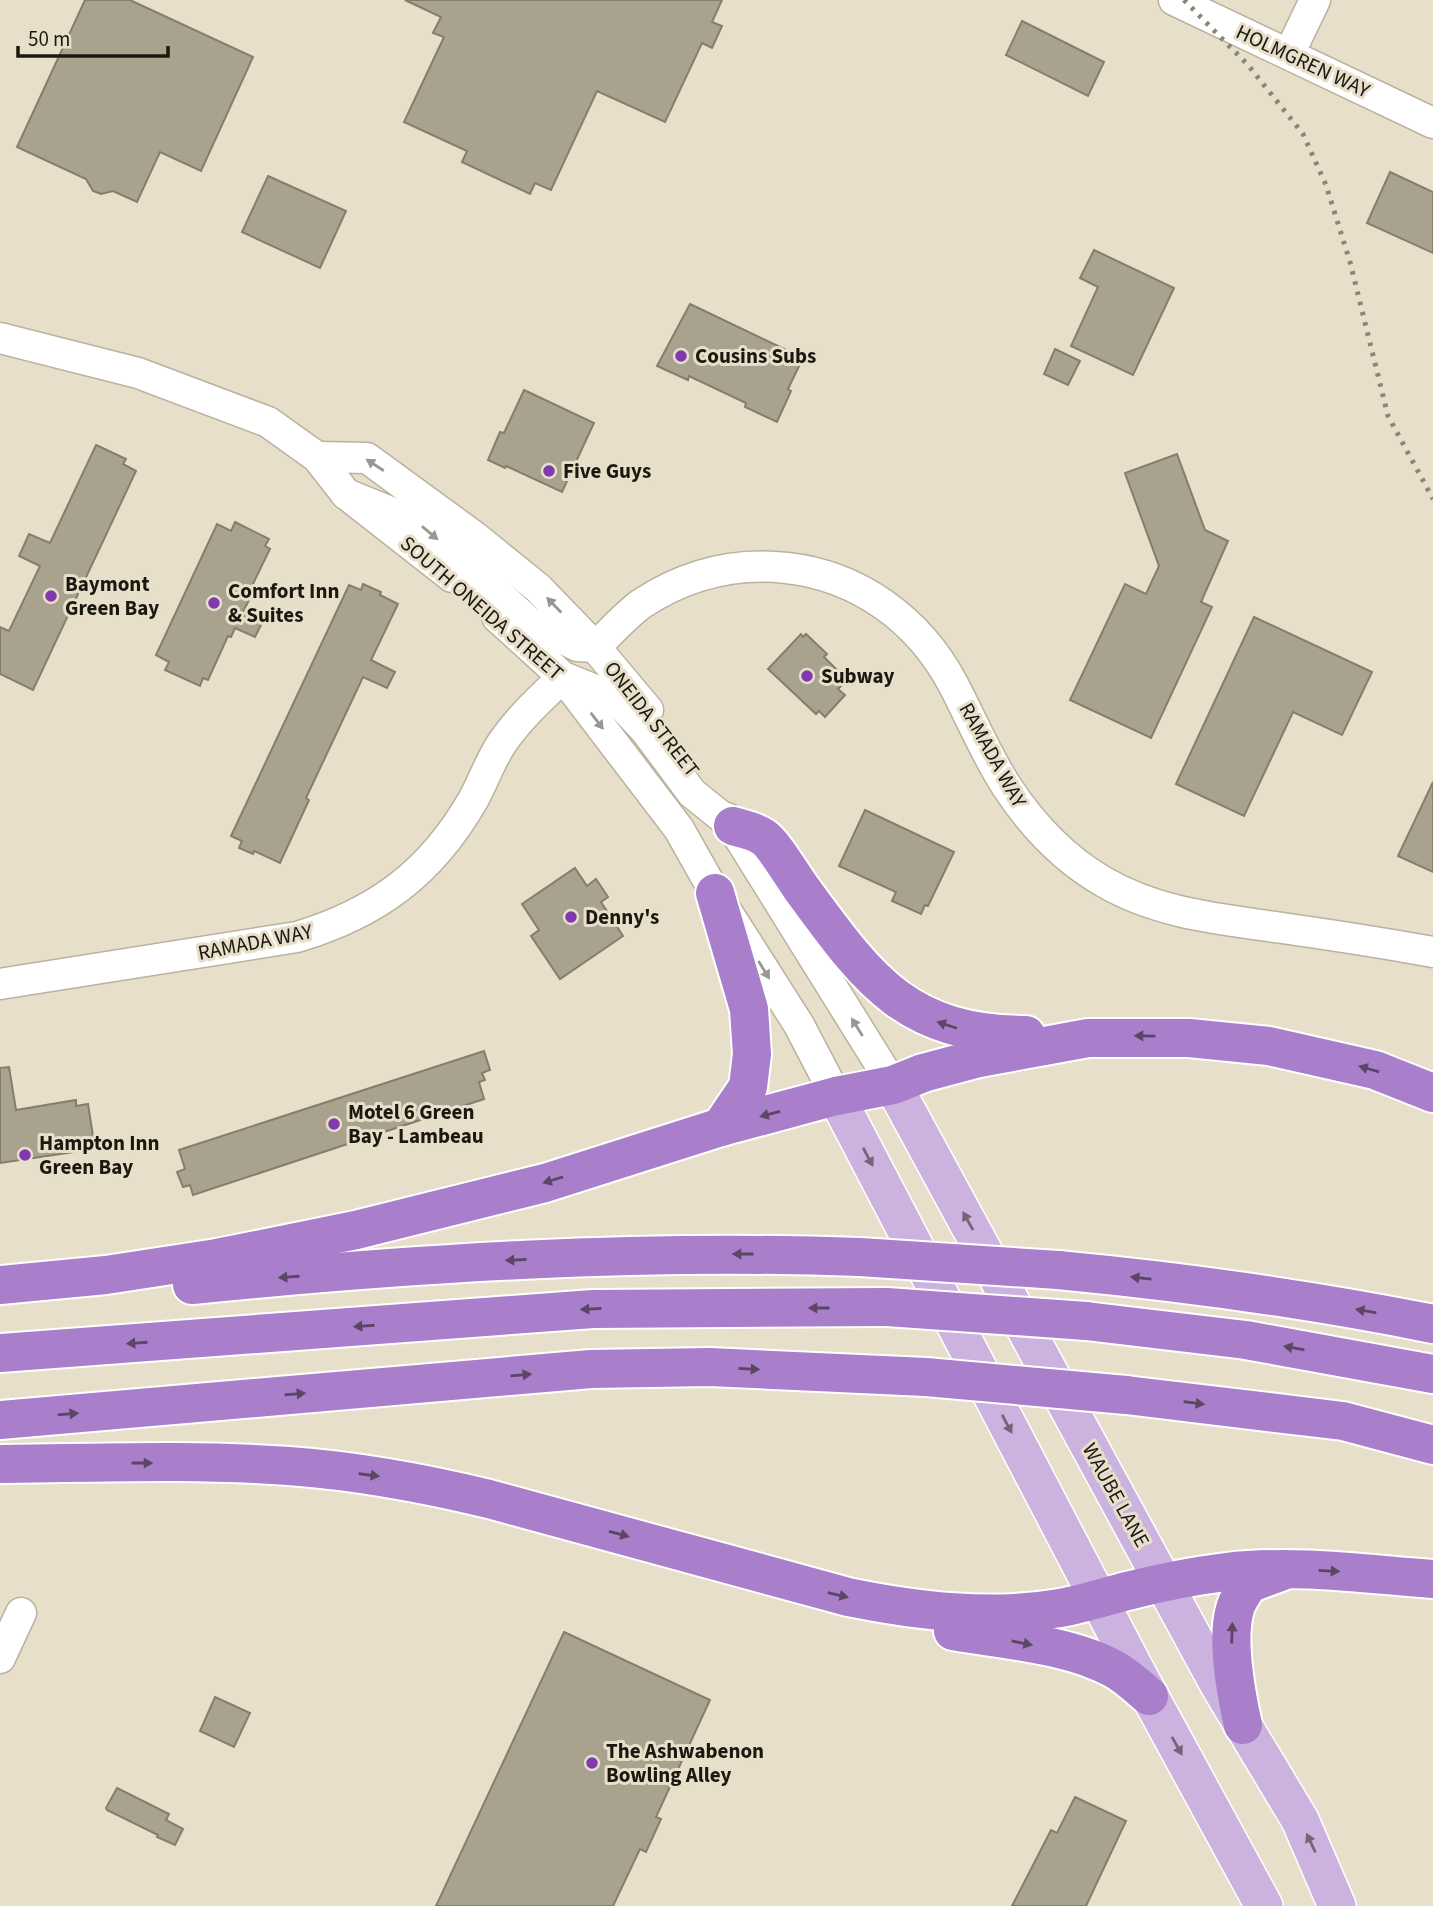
<svg xmlns="http://www.w3.org/2000/svg" width="1433" height="1906" font-family="'Source Sans 3',sans-serif">
  <style>
    .building { fill: #a9a28e; stroke: #867e6b; stroke-width: 2 }
    .lines { fill: none; stroke-linecap: round; stroke-linejoin: round }
    .minor-casing { stroke: #bab29e; stroke-width: 33 }
    .major-casing { stroke: #fff; stroke-width: 40 }
    .highway-casing { stroke: #fff; stroke-width: 42 }
    .minor { stroke: #fff; stroke-width: 30 }
    .major { stroke: #cbb2df; stroke-width: 37 }
    .highway { stroke: #a97eca; stroke-width: 38 }
    .rail { stroke: #8a8576; stroke-width: 5; stroke-dasharray: 3.5 7; stroke-linecap: butt }
    .highway-bridge-casing { stroke: #fff; stroke-width: 42; stroke-linecap: butt }
    .highway-bridge { stroke: #a97eca; stroke-width: 38 }
    .oneway { fill: #989793 }
    .oneway2 { fill: #5b4664 }
    .oneway3 { fill: #736578 }
    .poi-dot { fill: #813aad; stroke: #e7dfca; stroke-width: 2.5 }
    .labels { text-anchor: middle; dominant-baseline: central; stroke-width: 6; stroke-linejoin: round; paint-order: stroke }
    .street-label { font-size: 21px; fill: #1b1810; stroke: #e7dfca }
    .poi-label { font-size: 21px; font-weight: bold; fill: #1b1810; stroke: #e7dfca; text-anchor: start }
  </style>
  <rect width="100%" height="100%" fill="#e7dfca"/>
  <g class="building">
    <path d="M85 0H130L253 57 201 171 160 152 137 202 113 191 101 194 93 191 86 179 17 147Z"/>
    <path d="M405 0H722L712 22 722 26 712 48 702 43 665 122 597 91 551 190 535 183 530 194 462 162 467 151 404 122 444 37 433 33 441 17Z"/>
    <path d="M1022 21 1104 62 1088 96 1006 55Z"/>
    <path d="M1390 172 1433 192V253L1367 223Z"/>
    <path d="M268 176 346 211 320 268 242 232Z"/>
    <path d="M1094 250 1174 288 1133 375 1071 346 1098 287 1080 278Z"/>
    <path d="M690 304 803 358 788 389 791 391 777 422 745 407 746 403 689 376 688 380 657 366Z"/>
    <path d="M1055 349 1080 361 1068 385 1044 374Z"/>
    <path d="M524 390 594 423 562 492 506 466 505 468 488 460 500 432 504 433Z"/>
    <path d="M96 445 126 459 123 464 136 471 33 690 0 674V627L9 631 40 566 19 556 29 534 50 543Z"/>
    <path d="M1177 454 1205 530 1228 541 1201 602 1212 607 1151 738 1070 700 1125 584 1146 594 1159 566 1125 473Z"/>
    <path d="M235 522 269 539 265 546 270 549 249 592 252 594 242 614 262 623 255 637 235 628 231 637 228 636 208 680 203 678 200 686 165 670 169 662 156 655 217 524 231 531Z"/>
    <path d="M363 584 381 592 380 595 398 604 371 660 395 672 387 688 363 677 306 798 309 800 280 863 254 851 253 854 239 848 242 841 231 836 349 585 361 590Z"/>
    <path d="M1254 617 1372 672 1342 735 1293 712 1244 816 1176 784Z"/>
    <path d="M801 634 803 637 806 634 827 654 824 657 847 680 838 689 845 695 825 717 819 711 816 714 768 669Z"/>
    <path d="M1433 782V872L1398 856Z"/>
    <path d="M865 810 954 852 928 906 925 905 921 914 892 901 896 892 839 866Z"/>
    <path d="M575 868 587 886 596 879 608 897 601 902 623 936 560 979 531 936 539 930 522 904Z"/>
    <path d="M484 1051 490 1070 482 1073 485 1080 479 1082 484 1099 193 1195 190 1185 183 1187 177 1172 185 1169 179 1150Z"/>
    <path d="M9 1067 16 1110 76 1100V1106L88 1104 95 1149 0 1163V1068Z"/>
    <path d="M564 1632 710 1700 656 1817 661 1819 646 1852 640 1849 613 1906H436Z"/>
    <path d="M215 1697 250 1713 234 1747 200 1731Z"/>
    <path d="M117 1788 169 1814 166 1820 183 1829 175 1845 157 1837 158 1835 107 1810 106 1808Z"/>
    <path d="M1075 1797 1126 1821 1086 1906H1012L1051 1830 1057 1833Z"/>
  </g>
  <g class="lines">
    <defs>
      <g id="minor">
        <path d="M1174 0 1433 123"/>
        <path d="M1289 54 1315 0"/>
        <path d="M0 338 138 373 268 422 317 457 346 494 452 577"/>
        <path d="M317 457 367 458 475 537 538 588 595 647 648 710"/>
        <path d="M346 494 423 525 528 621 577 646 595 647C610 633 625 616 641 604 685 575 735 562 787 568 859 576 919 620 953 684 971 718 986 755 1007 787 1032 825 1064 859 1104 882 1159 914 1220 919 1282 928 1332 935 1383 943 1433 952"/>
        <path d="M497 617 563 677 679 829 715 893 799 1025 836 1096"/>
        <path d="M727 818 893 1085"/>
        <path d="M0 984 297 937C377 913 431 873 473 800 483 782 490 761 502 743 519 718 541 698 563 677L615 698 646 731 692 793 733 826"/>
        <path d="M0 1658 21 1613"/>
      </g>
      <g id="major">
        <path d="M893 1085 1219 1685 1300 1820 1337 1906"/>
        <path d="M836 1096 1137 1673 1264 1906"/>
      </g>
      <g id="highway">
        <path d="M733 826C742 829 755 831 763 837 773 843 793 877 801 888 868 979 904 1034 1026 1035"/>
        <path d="M715 893 749 1009 752 1054 748 1087 721 1127"/>
        <path d="M1058 1270C1184 1282 1309 1299 1433 1324"/>
        <path d="M0 1285 106 1275 217 1258 356 1230 545 1183 721 1127 836 1096 893 1085 923 1073 979 1058 1088 1038H1189L1269 1046 1375 1070 1433 1093"/>
        <path d="M192 1285C414 1263 637 1249 860 1257"/>
        <path d="M1086 1321 1246 1340 1433 1374"/>
        <path d="M0 1353 593 1309 887 1307"/>
        <path d="M1126 1395 1343 1421 1433 1445"/>
        <path d="M0 1420 591 1369 710 1367 926 1377"/>
        <path d="M0 1464C96 1463 193 1459 289 1466 357 1471 423 1483 489 1499L848 1597C917 1611 990 1620 1060 1608 1083 1604 1104 1597 1127 1591 1159 1583 1193 1576 1226 1572 1294 1564 1365 1574 1433 1579"/>
        <path d="M953 1631C1004 1640 1069 1644 1114 1669 1127 1676 1138 1687 1149 1696"/>
        <path d="M1243 1725C1236 1694 1226 1639 1235 1609 1237 1600 1244 1592 1248 1584L1283 1571"/>
      </g>
    </defs>
    <use href="#minor" class="minor-casing"/>
    <use href="#major" class="major-casing"/>
    <use href="#highway" class="highway-casing"/>
    <use href="#minor" class="minor"/>
    <use href="#major" class="major"/>
    <use href="#highway" class="highway"/>
    <path class="rail" d="M1184 0 1248 65 1303 134 1326 185 1350 262 1388 416 1433 499"/>
    <defs>
      <g id="highway-bridge">
        <path d="M860 1257 1058 1270"/>
        <path d="M887 1307 1086 1321"/>
        <path d="M926 1377 1126 1395"/>
      </g>
    </defs>
    <use href="#highway-bridge" class="highway-bridge-casing"/>
    <use href="#highway-bridge" class="highway-bridge"/>
  </g>
  <defs><path id="oneway-solid" d="M-6-.8H1V-3.2L6.5 0L1 3.2V.8H-6Z" transform="scale(1.75)"/></defs>
  <g class="oneway">
    <use href="#oneway-solid" transform="translate(375 465) rotate(-147)"/>
    <use href="#oneway-solid" transform="translate(430 533) rotate(40)"/>
    <use href="#oneway-solid" transform="translate(554 605) rotate(-134)"/>
    <use href="#oneway-solid" transform="translate(597 721) rotate(53)"/>
    <use href="#oneway-solid" transform="translate(764 970) rotate(58)"/>
    <use href="#oneway-solid" transform="translate(857 1027) rotate(-122)"/>
  </g>
  <g class="oneway2">
    <use href="#oneway-solid" transform="translate(947 1025) rotate(-162)"/>
    <use href="#oneway-solid" transform="translate(1145 1036) rotate(-179)"/>
    <use href="#oneway-solid" transform="translate(1369 1069) rotate(-164)"/>
    <use href="#oneway-solid" transform="translate(770 1114) rotate(165)"/>
    <use href="#oneway-solid" transform="translate(553 1180) rotate(163)"/>
    <use href="#oneway-solid" transform="translate(743 1254) rotate(-180)"/>
    <use href="#oneway-solid" transform="translate(516 1260) rotate(177)"/>
    <use href="#oneway-solid" transform="translate(289 1277) rotate(176)"/>
    <use href="#oneway-solid" transform="translate(1141 1278) rotate(-174)"/>
    <use href="#oneway-solid" transform="translate(819 1308) rotate(180)"/>
    <use href="#oneway-solid" transform="translate(591 1309) rotate(177)"/>
    <use href="#oneway-solid" transform="translate(1366 1311) rotate(-170)"/>
    <use href="#oneway-solid" transform="translate(364 1326) rotate(176)"/>
    <use href="#oneway-solid" transform="translate(137 1343) rotate(176)"/>
    <use href="#oneway-solid" transform="translate(1294 1348) rotate(-170)"/>
    <use href="#oneway-solid" transform="translate(749 1369) rotate(3)"/>
    <use href="#oneway-solid" transform="translate(521 1375) rotate(-5)"/>
    <use href="#oneway-solid" transform="translate(295 1394) rotate(-5)"/>
    <use href="#oneway-solid" transform="translate(1194 1403) rotate(7)"/>
    <use href="#oneway-solid" transform="translate(68 1414) rotate(-5)"/>
    <use href="#oneway-solid" transform="translate(142 1463)"/>
    <use href="#oneway-solid" transform="translate(369 1475) rotate(8)"/>
    <use href="#oneway-solid" transform="translate(619 1534) rotate(15)"/>
    <use href="#oneway-solid" transform="translate(1329 1571) rotate(3)"/>
    <use href="#oneway-solid" transform="translate(838 1595) rotate(13)"/>
    <use href="#oneway-solid" transform="translate(1232 1633) rotate(-88)"/>
    <use href="#oneway-solid" transform="translate(1022 1643) rotate(11)"/>
  </g>
  <g class="oneway3">
    <use href="#oneway-solid" transform="translate(868 1157) rotate(62)"/>
    <use href="#oneway-solid" transform="translate(968 1221) rotate(-119)"/>
    <use href="#oneway-solid" transform="translate(1007 1424) rotate(62)"/>
    <use href="#oneway-solid" transform="translate(1177 1746) rotate(61)"/>
    <use href="#oneway-solid" transform="translate(1311 1843) rotate(-115)"/>
  </g>
  <g class="poi-dot">
    <circle cx="681" cy="356" r="7"/>
    <circle cx="549" cy="471" r="7"/>
    <circle cx="51" cy="596" r="7"/>
    <circle cx="214" cy="603" r="7"/>
    <circle cx="807" cy="676" r="7"/>
    <circle cx="571" cy="917" r="7"/>
    <circle cx="334" cy="1124" r="7"/>
    <circle cx="25" cy="1155" r="7"/>
    <circle cx="592" cy="1763" r="7"/>
  </g>
  <g class="labels">
    <g class="street-label">
      <text transform="translate(1303 61) rotate(25)">HOLMGREN WAY</text>
      <text transform="translate(482 608) rotate(41)">SOUTH ONEIDA STREET</text>
      <text transform="translate(652 719) rotate(52)">ONEIDA STREET</text>
      <text transform="translate(993 755) rotate(61)">RAMADA WAY</text>
      <text transform="translate(255 942) rotate(-11)">RAMADA WAY</text>
      <text transform="translate(1116 1495) rotate(61)">WAUBE LANE</text>
    </g>
    <g class="poi-label">
      <text x="695" y="356">Cousins Subs</text>
      <text x="563" y="471">Five Guys</text>
      <text x="65" y="584">Baymont<tspan x="65" dy="24">Green Bay</tspan></text>
      <text x="228" y="591">Comfort Inn<tspan x="228" dy="24">&amp; Suites</tspan></text>
      <text x="821" y="676">Subway</text>
      <text x="585" y="917">Denny's</text>
      <text x="348" y="1112">Motel 6 Green<tspan x="348" dy="24">Bay - Lambeau</tspan></text>
      <text x="39" y="1143">Hampton Inn<tspan x="39" dy="24">Green Bay</tspan></text>
      <text x="606" y="1751">The Ashwabenon<tspan x="606" dy="24">Bowling Alley</tspan></text>
    </g>
  </g>
  <path d="M18 46v10h150v-10" fill="none" stroke="#1b1810" stroke-width="3.5"/>
  <text x="28" y="46" font-size="21" fill="#1b1810" stroke="#e7dfca" stroke-width="5" paint-order="stroke">50 m</text>
</svg>
